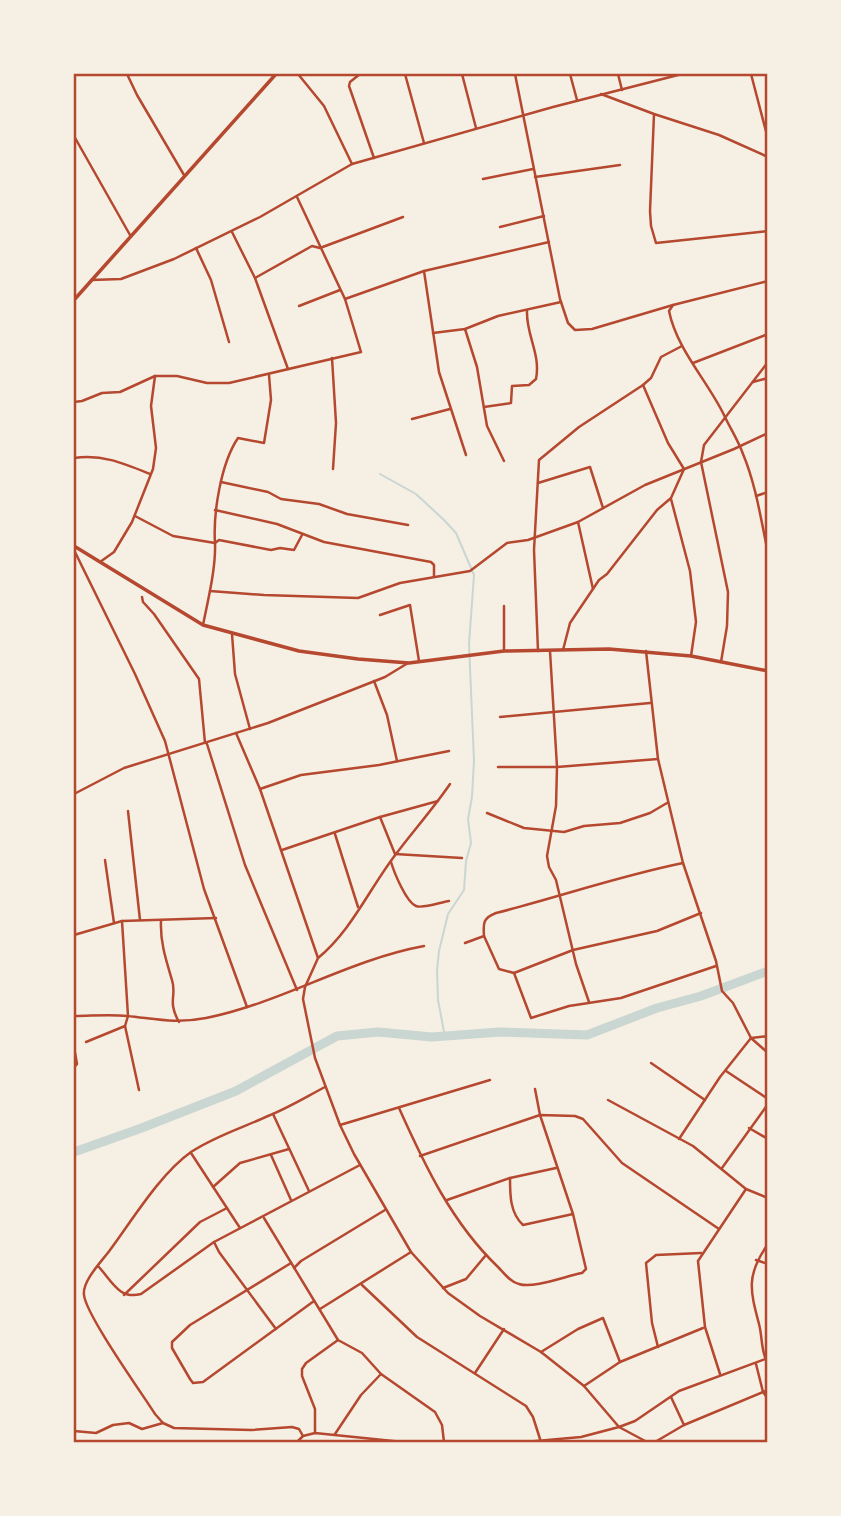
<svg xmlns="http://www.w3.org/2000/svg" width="841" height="1516" font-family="'DM Sans',sans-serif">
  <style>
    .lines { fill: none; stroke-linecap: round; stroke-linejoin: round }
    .stream { stroke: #c9d6d2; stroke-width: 2 }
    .river { stroke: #c9d6d2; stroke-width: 9 }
    .minor { stroke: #b5482f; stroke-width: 2.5 }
    .tertiary { stroke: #b5482f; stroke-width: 3.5 }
    .secondary { stroke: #b5482f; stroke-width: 3.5 }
    .neatline { fill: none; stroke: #b5482f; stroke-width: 2.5 }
  </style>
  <rect width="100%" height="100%" fill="#f6efe4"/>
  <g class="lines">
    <path class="stream" d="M380 474 416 494 444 520 456 533 474 575 469 644 474 761 472 797 468 819 471 843 466 861 464 890 448 914 439 951 437 970 438 1000 445 1037"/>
    <path class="river" d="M74 1152 139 1129 236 1091 337 1036 378 1032 432 1037 500 1032 587 1035 657 1008 701 996 768 971"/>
    <g class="minor">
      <path d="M127 74 137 95 184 175"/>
      <path d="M298 74 324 106 352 164"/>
      <path d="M360 74 350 82 349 86 374 158"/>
      <path d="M405 74 424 143"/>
      <path d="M462 74 476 128"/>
      <path d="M515 74 560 299 568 323 575 330 592 329 673 305 768 281"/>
      <path d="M570 74 577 100"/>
      <path d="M618 74 622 90"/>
      <path d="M751 74 768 139"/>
      <path d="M601 94 654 114 719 135 768 157"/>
      <path d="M654 114 650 211 651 226 656 243 768 231"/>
      <path d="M74 136 130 235"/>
      <path d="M535 177 620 165"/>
      <path d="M483 179 533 169"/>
      <path d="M500 227 544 216"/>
      <path d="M232 232 255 278 288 369"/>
      <path d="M196 248 211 280 229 342"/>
      <path d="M424 271 439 372 466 455"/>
      <path d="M255 278 312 246 320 248 403 217"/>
      <path d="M91 280 121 279 174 259 260 217 352 164 553 107 682 74"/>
      <path d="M345 299 424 271 549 242"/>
      <path d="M673 305 669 311C677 350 707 380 724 415 730 428 738 440 743 454 756 485 761 520 768 553"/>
      <path d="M299 306 340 290"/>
      <path d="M465 329 477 367 487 426 504 461"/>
      <path d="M433 333 465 329 498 316 561 302"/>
      <path d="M332 358 336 423 333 469"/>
      <path d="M693 363 768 334"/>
      <path d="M753 382 768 378"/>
      <path d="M74 402 82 401 102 393 120 392 155 376H177L207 383H229L361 352 345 299 297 197"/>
      <path d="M484 407 511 403 512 386 529 385 536 379C541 354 526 335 527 311"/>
      <path d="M412 419 450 409"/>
      <path d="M74 458C102 454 123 463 150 474"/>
      <path d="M221 482 268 492 281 499 319 504 347 514 408 525"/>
      <path d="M538 483 590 467 603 508"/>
      <path d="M756 496 768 492"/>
      <path d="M671 499 690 571 696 622 691 656"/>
      <path d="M215 510 277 524 324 542 431 562 434 565V576"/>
      <path d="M135 516 173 536 215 543 219 540 271 550 280 548 294 550 302 535"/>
      <path d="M578 522 593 589"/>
      <path d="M74 550 135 674 165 741 204 889 247 1007"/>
      <path d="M100 562 114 552 132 522 153 469 156 448 151 406 155 376"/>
      <path d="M210 591 264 595 358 598 400 583 470 571 507 543 528 540 578 522 645 485 734 449 768 433"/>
      <path d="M142 597 143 602 154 614 199 679 205 743"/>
      <path d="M504 606V651"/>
      <path d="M380 615 410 605 419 661"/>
      <path d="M203 625C208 600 216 568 215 543 213 513 221 463 238 438L264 443 271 400 269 375"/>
      <path d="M232 634 235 674 250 729"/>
      <path d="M563 650 570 623 599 580 607 574 657 510 671 498 684 469 668 443 643 385"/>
      <path d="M538 651 534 550 539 460 579 427 643 385 651 378 661 357 682 346"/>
      <path d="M550 651 557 767 556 806 547 856 549 867 556 880 576 964 589 1002"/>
      <path d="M646 651 658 759 683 863 716 961 722 991 733 1003 751 1038 768 1053"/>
      <path d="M721 662 727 626 728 592 701 462 704 445 768 362"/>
      <path d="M374 681 387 715 397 761"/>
      <path d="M500 717 650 703"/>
      <path d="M236 733 260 789 318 958 305 987 303 999 315 1058 340 1125 354 1154 411 1252 448 1293 480 1316 541 1352 584 1386 619 1427 647 1442"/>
      <path d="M207 744 245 865 297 990"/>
      <path d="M498 767H557L658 759"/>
      <path d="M260 789 301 775 379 765 449 751"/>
      <path d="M74 794 124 768 268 723 385 677 408 663"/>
      <path d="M128 811 140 920"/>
      <path d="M487 813 524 828 564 832 584 826 620 823 650 813 667 803"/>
      <path d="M380 817 395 854 462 858"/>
      <path d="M335 834 358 907"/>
      <path d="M282 850 380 817 438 801"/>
      <path d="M105 860 114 923"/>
      <path d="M391 862C394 872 406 902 416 906 423 909 441 902 449 901"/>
      <path d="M122 921 128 1016 125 1026 139 1090"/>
      <path d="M161 921C160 942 166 960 172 980 177 996 167 1001 179 1022"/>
      <path d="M74 935 122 921 216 918"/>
      <path d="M484 936 499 969 514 973 573 950 657 931 701 913"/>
      <path d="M465 943 484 936C483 923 483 918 496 913 559 897 619 876 683 863"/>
      <path d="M318 958C352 930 369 889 396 854 414 830 433 809 450 784"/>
      <path d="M514 973 531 1018 569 1006 621 998 716 966"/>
      <path d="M74 1016C91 1016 109 1014 127 1016 157 1019 175 1024 206 1018 281 1003 348 960 424 946"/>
      <path d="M86 1042 125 1026"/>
      <path d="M74 1047 77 1064 74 1067"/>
      <path d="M651 1063 705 1100"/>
      <path d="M726 1071 768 1099"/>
      <path d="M608 1100 693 1146 746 1189 768 1198"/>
      <path d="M399 1108C425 1166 452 1223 498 1267 504 1273 510 1282 519 1284 533 1289 566 1276 582 1273L586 1269 573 1214 540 1115 535 1089"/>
      <path d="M273 1114 309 1191"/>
      <path d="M340 1125 490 1080"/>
      <path d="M749 1128 768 1139"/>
      <path d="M679 1139 720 1077 751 1038 768 1036"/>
      <path d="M191 1153 240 1228"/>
      <path d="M271 1155 291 1200"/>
      <path d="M420 1156 540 1115 575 1116 583 1119 622 1163 719 1229"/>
      <path d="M722 1168 768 1104"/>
      <path d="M510 1178C510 1195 510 1213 523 1225L573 1214"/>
      <path d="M213 1187 240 1163 289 1149"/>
      <path d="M447 1200 510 1178 556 1168"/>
      <path d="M264 1218 338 1340 362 1353 381 1374 435 1412 442 1425 444 1442"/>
      <path d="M214 1242 219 1252 276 1329"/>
      <path d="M756 1260 768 1264"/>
      <path d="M291 1263 190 1325 172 1342V1348L190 1379 193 1383 203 1382 314 1301"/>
      <path d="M98 1266C112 1281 119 1300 141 1294L214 1242 360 1165"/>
      <path d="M294 1268 301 1261 385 1210"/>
      <path d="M362 1285 417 1337 526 1406 533 1417 540 1439"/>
      <path d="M443 1288 466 1279 486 1255"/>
      <path d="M124 1295 200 1222 227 1208"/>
      <path d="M320 1309 411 1252"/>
      <path d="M658 1347 652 1323 646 1263 656 1255 701 1253"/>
      <path d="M541 1352 578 1329 603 1318 620 1362"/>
      <path d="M765 1357C761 1346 762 1335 759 1324 750 1290 746 1275 768 1244"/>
      <path d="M756 1364 763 1392 768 1399"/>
      <path d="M475 1373 504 1329"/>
      <path d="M720 1374 705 1327 698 1261 746 1189"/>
      <path d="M584 1386 620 1362 703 1328"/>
      <path d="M671 1397 684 1425"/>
      <path d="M74 1431 96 1433 113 1425 129 1423 142 1429 163 1423"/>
      <path d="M315 1433V1409L302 1376V1369L306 1363 338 1340"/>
      <path d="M335 1434 361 1395 381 1374"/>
      <path d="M303 1436 299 1429 292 1427 251 1430 174 1428 163 1423 155 1414C141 1392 86 1315 84 1295 82 1281 102 1261 110 1250 133 1219 160 1174 191 1152 215 1136 242 1128 268 1116 288 1108 306 1097 325 1087"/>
      <path d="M297 1442 303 1436 315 1433 403 1442"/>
      <path d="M525 1442 581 1437 619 1427 635 1421 679 1391 768 1358"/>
      <path d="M655 1442 684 1425 768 1390"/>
    </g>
    <path class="tertiary" d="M74 546 203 625 299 651 358 659 409 663 504 651 609 649 691 656 768 671"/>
    <path class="secondary" d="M74 300 276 74"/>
  </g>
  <rect width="841" height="1516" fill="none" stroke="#f6efe4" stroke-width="150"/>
  <rect x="75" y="75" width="691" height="1366" class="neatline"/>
</svg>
